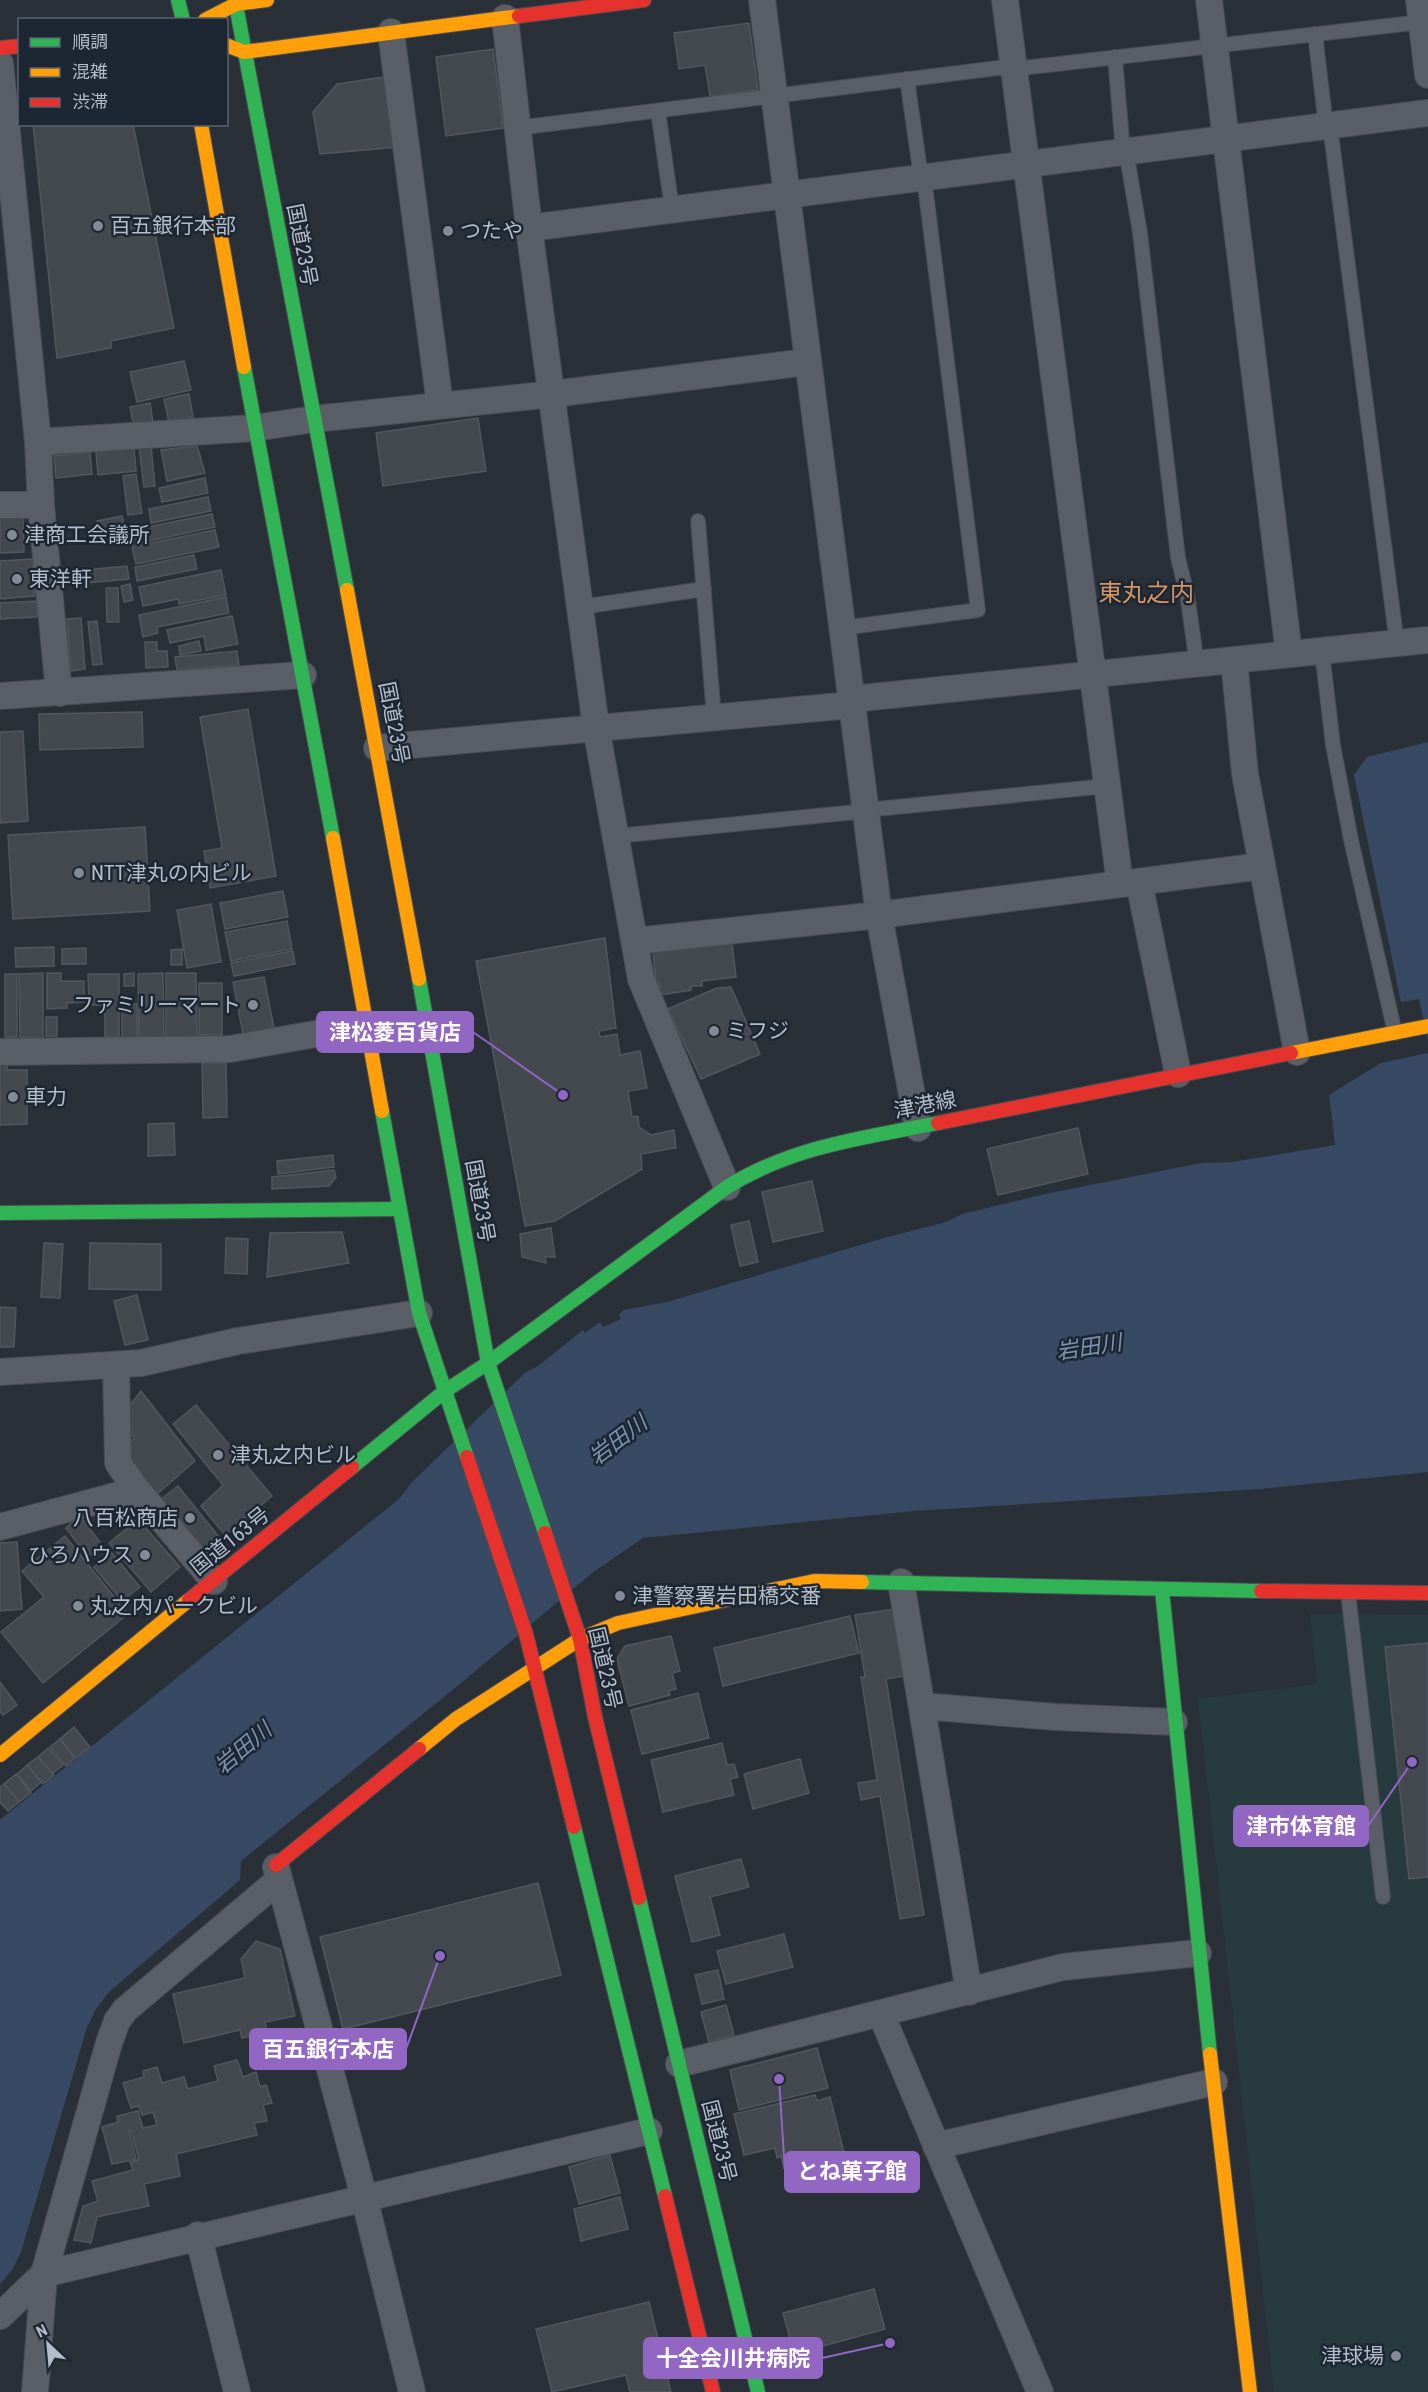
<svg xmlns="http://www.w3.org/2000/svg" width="1428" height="2392" font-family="'Roboto Condensed','Noto Sans JP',sans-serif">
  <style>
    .green { fill: #273a3e }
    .water { fill: #384963 }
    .building { fill: #444950; stroke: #52575f; stroke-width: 1.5 }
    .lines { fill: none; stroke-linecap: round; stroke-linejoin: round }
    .lane-casing { stroke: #484c53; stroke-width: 16 }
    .street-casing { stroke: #484c53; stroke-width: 28 }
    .fast-casing { stroke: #484c53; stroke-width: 16 }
    .slow-casing { stroke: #484c53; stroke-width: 16 }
    .jam-casing { stroke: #484c53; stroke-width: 16 }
    .lane { stroke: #5a5e66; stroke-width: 14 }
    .street { stroke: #5a5e66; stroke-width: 26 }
    .fast { stroke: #30b455; stroke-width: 14 }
    .slow { stroke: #ff9f0a; stroke-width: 14 }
    .jam { stroke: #e5322d; stroke-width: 14 }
    .poi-dot { fill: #848b96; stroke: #1d2633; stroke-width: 2 }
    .labels { text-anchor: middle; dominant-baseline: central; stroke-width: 5; stroke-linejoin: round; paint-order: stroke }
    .poi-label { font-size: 21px; fill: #b4bcc9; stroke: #1d2633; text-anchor: start }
    .street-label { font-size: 21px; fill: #b4bcc9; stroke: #1d2633 }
    .water-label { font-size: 22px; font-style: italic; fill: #7c92b1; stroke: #1d2633 }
    .quarter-label { font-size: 24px; fill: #d59563; stroke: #1d2633 }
    .leader { fill: none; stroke: #9266c3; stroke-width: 2 }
    .callout-dot { fill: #9266c3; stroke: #1d2633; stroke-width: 2 }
    .callout { fill: #9266c3; stroke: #9266c3; stroke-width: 2 }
    .callout-label { font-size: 22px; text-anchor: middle; font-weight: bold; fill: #fff }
  </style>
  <rect width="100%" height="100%" fill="#2a3038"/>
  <path class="green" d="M1310 1614 1428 1615V2392H1274L1198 1699 1317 1684Z"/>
  <g class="water">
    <path d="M1428 742V1040L1419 999 1401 1002 1354 775 1367 757Z"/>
    <path d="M1428 1053V1472L1260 1489 914 1511 643 1538 592 1573 466 1679 241 1861 240 1880 109 1992 96 2009 87 2027 21 2252 12 2270 0 2284V1820L399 1499 413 1481 526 1372 538 1366 583 1330 585 1333 600 1322 603 1327 621 1319 619 1314 624 1310 667 1302 884 1238 946 1222 962 1214 1045 1194 1201 1163 1232 1162 1335 1145 1329 1095 1381 1063Z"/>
  </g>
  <g class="building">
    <path d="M749 23 758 90 710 96 705 65 679 69 674 33Z"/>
    <path d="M493 49 503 128 446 136 436 57Z"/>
    <path d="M389 76 398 147 320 154 313 112 337 84Z"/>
    <path d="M33 124H133L174 328 111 341V348L57 358Z"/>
    <path d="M184 361 191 390 137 402 130 372Z"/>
    <path d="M189 394 193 417 169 422 164 399Z"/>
    <path d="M150 403 153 422 134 426 130 407Z"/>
    <path d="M478 418 486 471 383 486 376 433Z"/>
    <path d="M151 446 155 486 144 487 139 447Z"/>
    <path d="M197 446 205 473 167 481 161 450Z"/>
    <path d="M134 448 136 471 98 475 96 452Z"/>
    <path d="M90 452 92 474 56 478 54 456Z"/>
    <path d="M136 474 142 513 128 515 123 476Z"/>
    <path d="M205 478 208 493 162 502 159 488Z"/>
    <path d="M208 497 211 511 151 523 149 509Z"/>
    <path d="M212 514 215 527 131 545 128 531Z"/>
    <path d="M122 516 126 534 101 539 97 521Z"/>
    <path d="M0 517H23L24 552 0 553Z"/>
    <path d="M215 530 219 547 136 564 132 547Z"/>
    <path d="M194 555 197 569 137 581 135 567Z"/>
    <path d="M32 559 35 596 0 599V561Z"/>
    <path d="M127 566 129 579 76 584 75 571Z"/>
    <path d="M221 570 226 595 179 604 178 599 143 606 139 587Z"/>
    <path d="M130 584 133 600 124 602 121 586Z"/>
    <path d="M106 588H118L119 622H107Z"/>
    <path d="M226 597 229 613 157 627 158 633 143 637 139 615Z"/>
    <path d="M37 601V617L0 619V603Z"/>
    <path d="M232 616 238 644 206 650 204 636 170 643 167 630Z"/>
    <path d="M81 618 85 669 71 671 67 619Z"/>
    <path d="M97 621 102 664 93 665 88 622Z"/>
    <path d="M199 641 201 651 180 655 179 646Z"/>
    <path d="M145 642H157V651H167L168 667 146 668Z"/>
    <path d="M237 651 239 665 177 670 175 657Z"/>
    <path d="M248 709 276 876 210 888 204 851 222 848 200 717Z"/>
    <path d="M142 712 143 747 40 750 39 714Z"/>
    <path d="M23 731 28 821 0 823V732Z"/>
    <path d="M145 827 150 911 13 919 8 835Z"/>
    <path d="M283 891 288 917 225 929 220 903Z"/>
    <path d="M211 904 221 962 187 968 177 910Z"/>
    <path d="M287 921 292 949 231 961 225 932Z"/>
    <path d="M605 938 616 1028 599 1031 600 1037 617 1034 620 1055 640 1051 647 1088 628 1091 632 1117 638 1116 639 1127 651 1135 674 1130 676 1148 641 1154 642 1169 555 1221 525 1226 476 961Z"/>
    <path d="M732 943 736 977 702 981V986H691V990L661 995 659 983 656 984 653 952Z"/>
    <path d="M54 947V966L16 967 15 948Z"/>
    <path d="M86 948V964H62V949Z"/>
    <path d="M182 949V965H171V950Z"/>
    <path d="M293 951 295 964 234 976 231 963Z"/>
    <path d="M43 973V1038H20L19 974Z"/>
    <path d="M47 973H61V981H84V1002L67 1003V1008L47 1009Z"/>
    <path d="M134 973V986H124V974Z"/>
    <path d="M163 973 164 1037H139L138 974Z"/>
    <path d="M166 973H196L197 1037H166Z"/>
    <path d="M5 974H17V1037L5 1038Z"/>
    <path d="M88 974H119V1037H105V1005H89Z"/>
    <path d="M264 977 274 1028 243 1034 233 982Z"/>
    <rect x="199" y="983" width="23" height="52"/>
    <path d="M731 987 760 1054 701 1079 668 1009 717 988Z"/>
    <path d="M122 1004H137V1038L122 1039Z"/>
    <rect x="46" y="1017" width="11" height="19"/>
    <path d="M0 1059H7V1070H27V1124L0 1125Z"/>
    <path d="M202 1063H226L227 1117 203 1118Z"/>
    <path d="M174 1123 175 1155 148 1156V1124Z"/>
    <path d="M1078 1128 1088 1174 998 1195 987 1149Z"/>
    <path d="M333 1155 334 1167 278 1174 277 1161Z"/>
    <path d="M334 1170 336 1177 329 1186 272 1189V1177Z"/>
    <path d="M812 1181 823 1231 773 1242 762 1192Z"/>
    <path d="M749 1221 758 1262 740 1266 731 1225Z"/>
    <path d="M551 1228 555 1257H545L546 1263 522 1257 520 1234Z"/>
    <path d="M342 1232 349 1263 267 1277 270 1233Z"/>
    <path d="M226 1238 248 1239 247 1274 225 1273Z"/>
    <path d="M44 1243 63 1244 60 1298 41 1297Z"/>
    <path d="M90 1243 161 1244V1290L89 1289Z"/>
    <path d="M137 1295 148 1340 125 1345 114 1301Z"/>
    <path d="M0 1307 16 1308 14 1347H0Z"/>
    <path d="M141 1391 195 1461 156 1495 125 1456 127 1447 134 1438 124 1423 127 1409Z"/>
    <path d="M196 1405 272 1496 225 1535 201 1506 223 1485 173 1424Z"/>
    <path d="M178 1486 219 1537 201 1551 160 1500Z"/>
    <path d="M80 1516 103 1546 88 1557 66 1528Z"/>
    <path d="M138 1519 180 1567 151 1592 109 1543Z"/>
    <path d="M65 1536 128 1614 43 1683 1 1632 44 1597 22 1571Z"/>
    <path d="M17 1542 22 1609 0 1611V1543Z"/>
    <path d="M111 1552 140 1587 122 1601 94 1567Z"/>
    <path d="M894 1609 905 1676 886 1679 924 1915 900 1919 880 1796 861 1800 858 1783 877 1780 861 1677H865L855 1615Z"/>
    <path d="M850 1616 859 1653 723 1686 714 1648Z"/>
    <path d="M671 1636 680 1671 672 1673 676 1689 669 1691 670 1695 629 1706 617 1659 625 1646Z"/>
    <path d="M1428 1643V1877L1409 1879 1385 1647Z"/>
    <path d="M0 1682 17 1705 3 1715 0 1712Z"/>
    <path d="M698 1693 709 1738 642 1754 631 1710Z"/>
    <path d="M74 1727 90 1747 75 1758 60 1739Z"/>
    <path d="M60 1739 75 1758 66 1766 50 1747Z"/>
    <path d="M722 1743 727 1765 734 1764 738 1777 730 1779 734 1795 663 1812 651 1760Z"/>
    <path d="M48 1748 63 1765 53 1773 38 1757Z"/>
    <path d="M38 1757 54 1775 43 1784 27 1765Z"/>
    <path d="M800 1759 809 1793 753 1809 744 1774Z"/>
    <path d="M27 1765 41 1782 31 1791 17 1774Z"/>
    <path d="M16 1774 31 1793 19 1802 4 1784Z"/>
    <path d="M4 1784 19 1802 8 1811 0 1802V1787Z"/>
    <path d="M741 1859 749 1887 710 1897 720 1935 692 1942 675 1876Z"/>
    <path d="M538 1883 561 1975 343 2029 320 1937Z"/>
    <path d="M784 1934 793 1967 726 1984 717 1951Z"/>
    <path d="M256 1941 280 1949 295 2016 265 2022 267 2032 242 2038 240 2030 184 2043 173 1994 245 1978 241 1959Z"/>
    <path d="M718 1970 724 1999 702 2004 695 1975Z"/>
    <path d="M726 2005 734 2035 709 2042 701 2012Z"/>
    <path d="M817 2048 828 2088 739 2110 730 2070Z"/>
    <path d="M237 2060 243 2077 256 2072 260 2087 266 2085 272 2103 263 2105 267 2121 254 2123 257 2135 176 2154 180 2176 144 2184 149 2206 97 2217 91 2243 74 2240 83 2206 98 2201 92 2181 133 2170 130 2162 139 2160 131 2130 129 2131 136 2159 112 2164 102 2127 118 2122 117 2116 138 2111 143 2128 157 2125 153 2112 142 2115 139 2106 131 2108 123 2083 144 2077 143 2071 157 2067 162 2083 184 2077 188 2089 218 2081 214 2066Z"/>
    <path d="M815 2095 817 2101 830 2097 844 2153 784 2168 781 2156 777 2158 775 2148 744 2155 734 2114Z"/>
    <path d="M610 2155 620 2193 579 2204 569 2167Z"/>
    <path d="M620 2197 628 2229 581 2241 574 2209Z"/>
    <path d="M874 2289 885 2329 794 2354 783 2313Z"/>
    <path d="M649 2302 671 2392H630L626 2375 552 2392 536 2329Z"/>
  </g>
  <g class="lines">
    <defs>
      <g id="lane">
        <path d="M1315 34 1326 126"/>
        <path d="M1115 57 1123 152"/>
        <path d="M1014 69 1421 22"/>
        <path d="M907 79 921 177"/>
        <path d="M658 111 672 209"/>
        <path d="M1330 126 1397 644"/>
        <path d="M517 128 1014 66"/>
        <path d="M1126 151 1140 233 1178 558 1187 594 1197 664"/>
        <path d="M698 521 714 717"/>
        <path d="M581 607 704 589"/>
        <path d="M842 628 978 610 924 177"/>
        <path d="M1322 652 1333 745 1351 840 1395 1033"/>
        <path d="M866 810 1107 786"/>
        <path d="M616 836 866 811"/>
        <path d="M1348 1592 1383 1897"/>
      </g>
      <g id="street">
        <path d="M762 0 879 915 918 1128"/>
        <path d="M1005 0 1120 884"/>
        <path d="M1209 0 1289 654"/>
        <path d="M1419 0 1428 75"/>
        <path d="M505 18 529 228 596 727 641 979 727 1187"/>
        <path d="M391 32 440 405"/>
        <path d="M0 63 38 442 41 505 59 693"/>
        <path d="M529 228 1428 113"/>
        <path d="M38 442 255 428 314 419 553 394 807 362"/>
        <path d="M0 505H41"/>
        <path d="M1234 660 1245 774 1297 1052"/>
        <path d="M0 696 303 675"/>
        <path d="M852 699 1428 640"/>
        <path d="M377 748 852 705"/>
        <path d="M1139 882 1178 1074"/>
        <path d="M635 941 879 915 1262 866"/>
        <path d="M0 1052 230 1049 367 1025"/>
        <path d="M116 1366 118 1463 137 1490 214 1581"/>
        <path d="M0 1372 141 1363 238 1341 419 1313"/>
        <path d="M0 1527 137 1490"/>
        <path d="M901 1582 969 1992"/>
        <path d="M922 1706 1056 1717 1174 1722"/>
        <path d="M276 1867 364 2197 412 2392"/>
        <path d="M881 2014 1040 2392"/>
        <path d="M679 2064 1063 1967 1198 1953"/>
        <path d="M936 2146 1214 2082"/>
        <path d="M198 2235 237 2392"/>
        <path d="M0 2316 44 2274 649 2131"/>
        <path d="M35 2392 44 2274 109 2043 117 2021 125 2010 279 1880"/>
      </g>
      <g id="fast">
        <path d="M178 0 183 20"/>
        <path d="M235 0 347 590"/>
        <path d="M244 367 333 838"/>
        <path d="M419 979 488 1363 545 1533"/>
        <path d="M382 1111 419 1313 467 1457"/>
        <path d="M0 1213 399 1209"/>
        <path d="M488 1363 727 1187C793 1146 863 1138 938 1123"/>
        <path d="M352 1467 445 1391 488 1363"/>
        <path d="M862 1582 1261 1591"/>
        <path d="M1162 1590 1210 2054"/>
        <path d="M574 1827 665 2196"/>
        <path d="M639 1898 758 2392"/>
      </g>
      <g id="slow">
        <path d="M205 20 236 4 267 0"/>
        <path d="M226 45 244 52 519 16"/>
        <path d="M201 124 244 367"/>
        <path d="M347 590 419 979"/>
        <path d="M333 838 382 1111"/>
        <path d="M1291 1053 1428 1026"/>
        <path d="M419 1749 456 1719 580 1639 618 1623 814 1581 862 1582"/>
        <path d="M0 1755 189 1600"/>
        <path d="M1210 2054 1250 2392"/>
      </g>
      <g id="jam">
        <path d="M519 16 644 0"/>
        <path d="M0 48 20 46"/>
        <path d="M938 1123 1291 1053"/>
        <path d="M467 1457 526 1634 574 1827"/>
        <path d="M545 1533 580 1639 595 1717 639 1898"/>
        <path d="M1261 1591 1428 1593"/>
        <path d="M189 1600 352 1467"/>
        <path d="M276 1865 419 1749"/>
        <path d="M665 2196 713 2392"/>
      </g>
    </defs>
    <use href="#lane" class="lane-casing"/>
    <use href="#street" class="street-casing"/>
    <use href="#fast" class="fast-casing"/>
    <use href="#slow" class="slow-casing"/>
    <use href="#jam" class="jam-casing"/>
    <use href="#lane" class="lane"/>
    <use href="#street" class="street"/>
    <use href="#fast" class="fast"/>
    <use href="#slow" class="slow"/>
    <use href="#jam" class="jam"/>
  </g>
  <g class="poi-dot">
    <circle cx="98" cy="226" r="6"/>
    <circle cx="448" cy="231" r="6"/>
    <circle cx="12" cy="535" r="6"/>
    <circle cx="17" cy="579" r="6"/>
    <circle cx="79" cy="873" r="6"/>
    <circle cx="253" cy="1005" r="6"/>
    <circle cx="714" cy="1031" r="6"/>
    <circle cx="13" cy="1097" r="6"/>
    <circle cx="218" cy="1455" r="6"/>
    <circle cx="190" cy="1518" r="6"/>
    <circle cx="145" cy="1555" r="6"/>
    <circle cx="620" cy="1596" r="6"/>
    <circle cx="78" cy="1606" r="6"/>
    <circle cx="1396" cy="2356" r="6"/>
  </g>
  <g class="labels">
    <g class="poi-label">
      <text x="110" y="226">百五銀行本部</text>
      <text x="460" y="231">つたや</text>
      <text x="24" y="535">津商工会議所</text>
      <text x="29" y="579">東洋軒</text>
      <text x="91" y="873">NTT津丸の内ビル</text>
      <text x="241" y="1005" text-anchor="end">ファミリーマート</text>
      <text x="726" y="1031">ミフジ</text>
      <text x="25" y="1097">車力</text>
      <text x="230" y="1455">津丸之内ビル</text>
      <text x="178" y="1518" text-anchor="end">八百松商店</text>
      <text x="133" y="1555" text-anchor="end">ひろハウス</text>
      <text x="632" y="1596">津警察署岩田橋交番</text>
      <text x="90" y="1606">丸之内パークビル</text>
      <text x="1384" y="2356" text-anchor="end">津球場</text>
    </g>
    <g class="street-label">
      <text transform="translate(302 245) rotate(79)">国道23号</text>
      <text transform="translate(394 723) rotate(79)">国道23号</text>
      <text transform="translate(925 1105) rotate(-11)">津港線</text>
      <text transform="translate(480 1201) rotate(80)">国道23号</text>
      <text transform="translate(230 1541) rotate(-39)">国道163号</text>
      <text transform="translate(605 1668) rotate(77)">国道23号</text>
      <text transform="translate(719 2141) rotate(76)">国道23号</text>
    </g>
    <g class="water-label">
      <text transform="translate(1089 1347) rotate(-9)">岩田川</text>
      <text transform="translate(618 1440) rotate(-37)">岩田川</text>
      <text transform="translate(243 1748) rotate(-40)">岩田川</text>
    </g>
    <g class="quarter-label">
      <text x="1146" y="593">東丸之内</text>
    </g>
  </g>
  <path class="leader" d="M563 1095L473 1032M1412 1762L1368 1826M440 1956L406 2049M779 2079L785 2172M890 2343L822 2358"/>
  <g class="callout-dot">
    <circle cx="563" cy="1095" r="6"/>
    <circle cx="1412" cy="1762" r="6"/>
    <circle cx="440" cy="1956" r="6"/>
    <circle cx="779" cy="2079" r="6"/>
    <circle cx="890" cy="2343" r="6"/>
  </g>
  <g class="callout">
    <rect x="317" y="1012" width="156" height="40" rx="6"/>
    <rect x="1234" y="1806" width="134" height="40" rx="6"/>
    <rect x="250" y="2029" width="156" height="40" rx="6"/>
    <rect x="785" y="2152" width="134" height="40" rx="6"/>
    <rect x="644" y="2338" width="178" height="40" rx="6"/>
  </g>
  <g class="callout-label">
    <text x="395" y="1040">津松菱百貨店</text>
    <text x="1301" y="1834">津市体育館</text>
    <text x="328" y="2057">百五銀行本店</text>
    <text x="852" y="2179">とね菓子館</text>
    <text x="733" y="2366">十全会川井病院</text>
  </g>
  <rect x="18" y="18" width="210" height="108" fill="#1d2633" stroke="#59626f" stroke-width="1.5"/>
  <rect x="30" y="38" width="30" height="9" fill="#30b455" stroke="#59626f" stroke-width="1.5"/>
  <text x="72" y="48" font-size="18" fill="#b4bcc9">順調</text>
  <rect x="30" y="68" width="30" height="9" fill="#ff9f0a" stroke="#59626f" stroke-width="1.5"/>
  <text x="72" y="78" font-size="18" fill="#b4bcc9">混雑</text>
  <rect x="30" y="98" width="30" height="9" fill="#e5322d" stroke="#59626f" stroke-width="1.5"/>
  <text x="72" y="108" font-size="18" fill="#b4bcc9">渋滞</text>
  <g transform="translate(48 2344) rotate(334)" stroke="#1d2633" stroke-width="4.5" paint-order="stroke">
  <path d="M0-4.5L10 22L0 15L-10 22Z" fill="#b4bcc9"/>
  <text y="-9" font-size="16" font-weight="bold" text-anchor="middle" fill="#b4bcc9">N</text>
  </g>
</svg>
